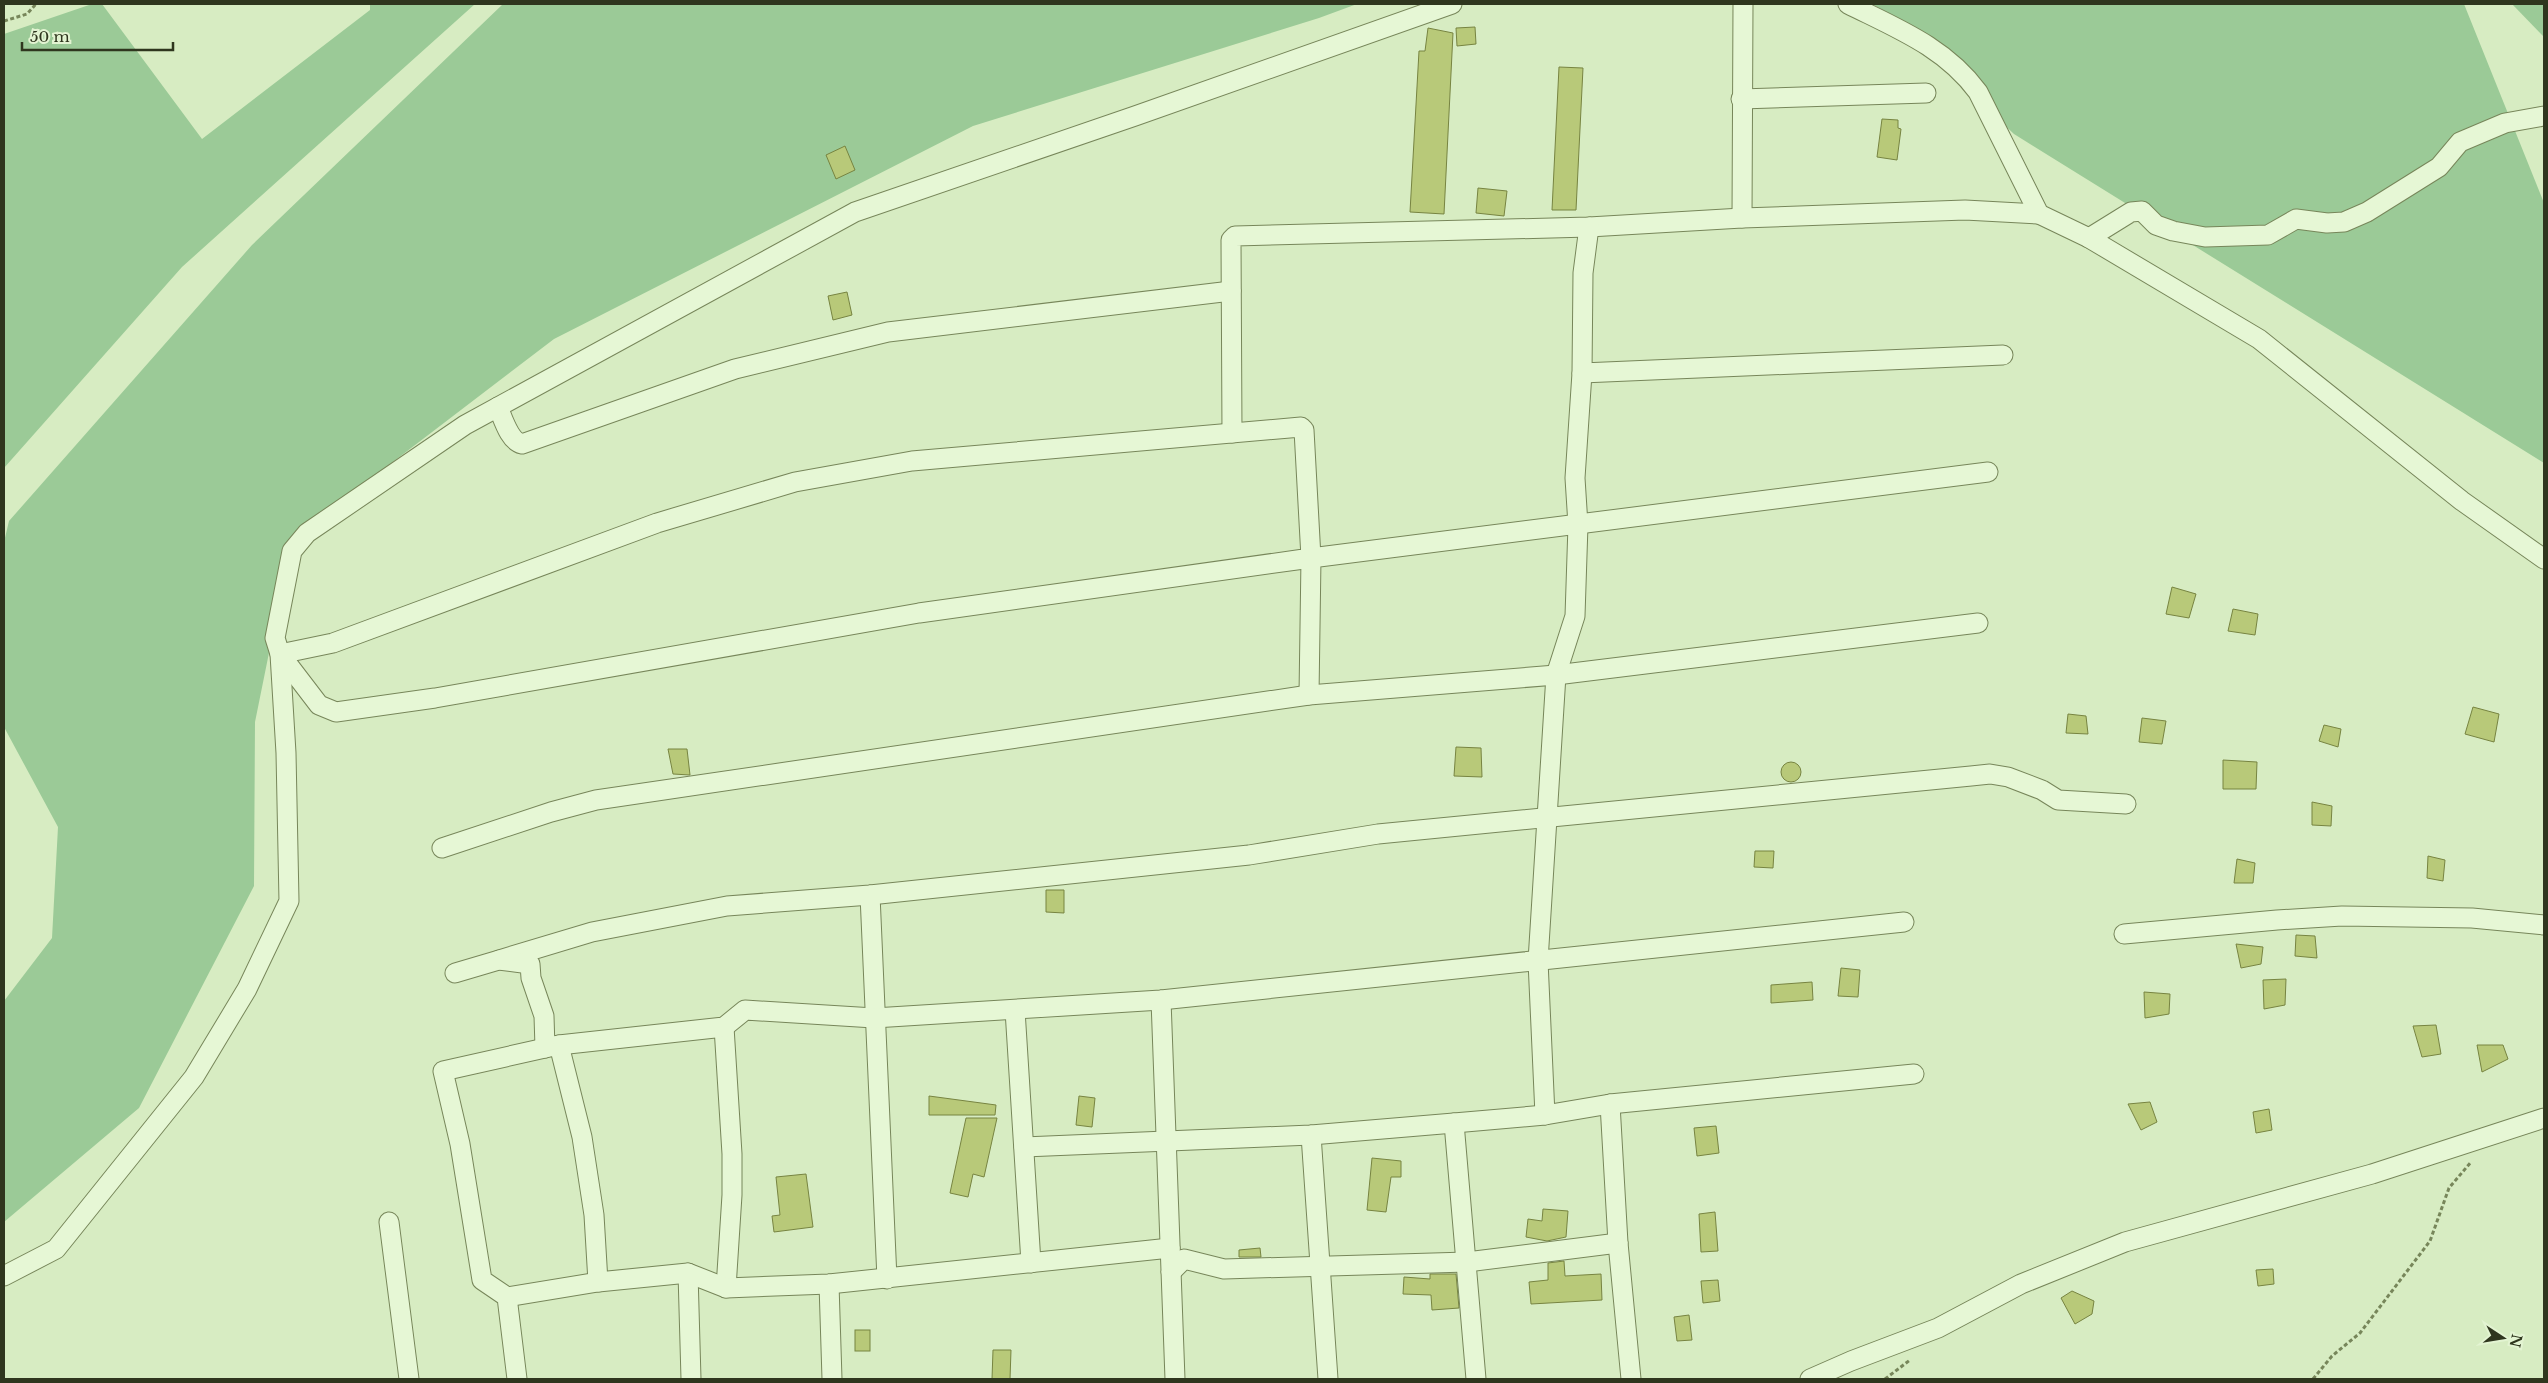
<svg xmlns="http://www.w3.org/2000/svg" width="2548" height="1383" font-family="'Libre Baskerville',serif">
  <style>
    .green { fill: #9bca97 }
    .building { fill: #b8c979; stroke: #778441 }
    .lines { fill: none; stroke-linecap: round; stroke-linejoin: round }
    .street-casing { stroke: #77865a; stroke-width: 21 }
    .path { stroke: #77865a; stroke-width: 3; stroke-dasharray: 4 2.5; stroke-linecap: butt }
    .street { stroke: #e6f7d5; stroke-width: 19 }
  </style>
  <rect width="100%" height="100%" fill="#d7ecc2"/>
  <g class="green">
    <path d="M92 4H102L202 139 370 10V4H475L182 267 4 468V34Z"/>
    <path d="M503 4H1357L1319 18 973 126 554 339 292 539 255 722 254 886 139 1108 4 1222V1001L52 938 58 827 4 727V542L9 521 252 245Z"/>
    <path d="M1872 4H2464L2544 203V463L2014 134 1881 9Z"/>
    <path d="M2512 4H2544V37Z"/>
  </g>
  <g class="building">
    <path d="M1475 27 1476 44 1457 46 1456 28Z"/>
    <path d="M1428 28 1453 33 1444 214 1410 212 1419 51H1425Z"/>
    <path d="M1559 67 1583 68 1576 210H1552Z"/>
    <path d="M1882 119 1898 120V128L1901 129 1897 160 1877 157Z"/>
    <path d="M845 146 855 170 836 179 826 155Z"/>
    <path d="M1478 188 1507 191 1504 216 1476 213Z"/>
    <path d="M847 292 852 315 833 320 828 296Z"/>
    <path d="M2172 587 2196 594 2189 618 2166 614Z"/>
    <path d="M2233 609 2258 614 2255 635 2228 631Z"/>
    <path d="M2473 707 2499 714 2494 742 2465 734Z"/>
    <path d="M2068 714 2086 716 2088 734 2066 733Z"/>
    <path d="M2142 718 2166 721 2162 744 2139 742Z"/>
    <path d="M2324 725 2341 729 2338 747 2319 741Z"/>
    <path d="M1456 747 1481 748 1482 777 1454 776Z"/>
    <path d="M668 749H687L690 775 673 774Z"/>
    <path d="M2223 760 2257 762 2256 789H2223Z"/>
    <circle cx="1791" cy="772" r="10"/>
    <path d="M2312 802 2332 806 2331 826 2312 825Z"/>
    <path d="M1755 851H1774L1773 868 1754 867Z"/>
    <path d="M2428 856 2445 860 2443 881 2427 878Z"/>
    <path d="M2237 859 2255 863 2253 883H2234Z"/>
    <path d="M1046 890H1064V913L1046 912Z"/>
    <path d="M2296 935 2315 936 2317 958 2295 956Z"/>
    <path d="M2236 944 2263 947 2261 964 2241 968Z"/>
    <path d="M1841 968 1860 970 1858 997 1838 996Z"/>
    <path d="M2286 979 2285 1005 2264 1009 2263 980Z"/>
    <path d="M1812 982 1813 1000 1771 1003V985Z"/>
    <path d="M2144 992 2170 994 2169 1014 2145 1018Z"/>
    <path d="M2436 1025 2441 1054 2422 1057 2413 1026Z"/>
    <path d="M2477 1045H2503L2508 1059 2482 1072Z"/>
    <path d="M929 1096 996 1105 995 1115H929Z"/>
    <path d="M1079 1096 1095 1098 1092 1127 1076 1125Z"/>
    <path d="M2150 1102 2157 1122 2141 1130 2128 1104Z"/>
    <path d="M2269 1109 2272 1130 2256 1133 2253 1112Z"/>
    <path d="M966 1118H997L984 1177 973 1174 968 1197 950 1193Z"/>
    <path d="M1716 1126 1719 1153 1697 1156 1694 1128Z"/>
    <path d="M1372 1158 1401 1161V1177H1391L1386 1212 1367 1210Z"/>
    <path d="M806 1174 813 1227 774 1232 772 1216 780 1215 776 1177Z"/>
    <path d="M1543 1209 1568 1211 1566 1237 1547 1241 1526 1237 1528 1219 1542 1221Z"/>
    <path d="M1715 1212 1718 1251 1701 1252 1699 1214Z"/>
    <path d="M1260 1248 1261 1257H1239V1250Z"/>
    <path d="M1564 1261 1565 1276 1601 1274 1602 1300 1531 1304 1529 1282 1548 1280V1263Z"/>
    <path d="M2273 1269 2274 1284 2258 1286 2256 1270Z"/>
    <path d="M1430 1274H1456L1459 1308 1432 1310 1431 1295 1403 1294 1404 1277 1430 1279Z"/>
    <path d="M1718 1280 1720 1301 1703 1303 1701 1281Z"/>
    <path d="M2072 1291 2094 1301 2092 1314 2075 1324 2061 1298Z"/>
    <path d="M1689 1315 1692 1340 1677 1341 1674 1317Z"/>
    <rect x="855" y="1330" width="15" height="21"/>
    <path d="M993 1350H1011L1010 1379H992Z"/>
  </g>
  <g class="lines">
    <defs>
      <g id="street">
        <path d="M1848 4C1896 28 1945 47 1978 92L2039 214 2089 238 2259 339 2462 501 2544 559"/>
        <path d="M1741 99 1926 93"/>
        <path d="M1742 218 1743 4"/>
        <path d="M2089 238 2131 212 2142 211 2156 225 2173 231 2205 237 2268 235 2296 219 2327 223 2344 222 2367 212 2439 167 2460 142 2505 123 2544 116"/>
        <path d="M1582 373 2003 355"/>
        <path d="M498 407C503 418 509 441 522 444L735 369 888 332 1231 291"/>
        <path d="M1232 433 1231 240 1235 236 1589 227 1742 218 1965 210 2039 214"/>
        <path d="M1309 695 1311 558 1304 430 1301 427 912 461 795 482 657 523 333 643 280 654 319 705 336 712 435 698 919 613 1311 558 1988 472"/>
        <path d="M442 848 551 812 596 800 1309 695 1556 675 1978 623"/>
        <path d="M870 895 887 1279"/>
        <path d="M2124 934 2277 920 2342 916 2472 918 2544 925"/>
        <path d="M499 960 592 932 727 906 870 895 1249 855 1378 834 1971 776 1990 774 2008 777 2042 790 2058 800 2126 804"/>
        <path d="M455 973 499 960 530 964 531 978 544 1016 545 1048 559 1045 582 1137 594 1215 598 1282"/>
        <path d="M1161 1000 1175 1379"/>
        <path d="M1015 1010 1031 1263"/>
        <path d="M724 1027 732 1154V1195L726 1288"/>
        <path d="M559 1045 724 1027 745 1010 874 1018 1161 1000 1904 922"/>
        <path d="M1610 1104 1618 1243 1631 1379"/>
        <path d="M1545 1115 1538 961 1556 675 1575 616 1578 525 1575 478 1582 373 1583 273 1589 227"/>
        <path d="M1454 1123 1476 1379"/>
        <path d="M1311 1135 1328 1379"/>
        <path d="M1024 1147 1311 1135 1454 1123 1545 1115 1610 1104 1914 1074"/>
        <path d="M389 1222 409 1379"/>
        <path d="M1171 1272 1184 1259 1224 1269 1467 1262 1618 1243"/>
        <path d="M688 1273 691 1379"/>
        <path d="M4 1276 56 1249 194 1077 247 989 289 901 286 753 280 654 275 638 292 551 307 533 465 425 855 212 1135 116 1452 4"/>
        <path d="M829 1284 832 1379"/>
        <path d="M507 1297 598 1282 688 1273 726 1288 829 1284 1170 1248"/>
        <path d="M517 1379 507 1297 482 1280 460 1144 443 1071 545 1048"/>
        <path d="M1810 1379 1851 1361 1938 1328 2021 1284 2125 1242 2372 1174 2544 1118"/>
      </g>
    </defs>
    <use href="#street" class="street-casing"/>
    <g class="path">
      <path d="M4 21 27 14 36 4"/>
      <path d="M1885 1379 1910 1360"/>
      <path d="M2313 1379 2332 1356 2360 1333 2430 1241 2449 1188 2471 1162"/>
    </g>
    <use href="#street" class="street"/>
  </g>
  <rect width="2548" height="1383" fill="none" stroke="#2f361e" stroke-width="10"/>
  <g transform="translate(2503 1338) rotate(102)" stroke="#e3f4d2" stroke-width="4" paint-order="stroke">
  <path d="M0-4L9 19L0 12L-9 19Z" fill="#2f361e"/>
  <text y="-8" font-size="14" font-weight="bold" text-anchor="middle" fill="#2f361e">N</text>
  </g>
  <path d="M22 42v8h151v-8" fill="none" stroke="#2f361e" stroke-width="2.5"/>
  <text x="30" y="42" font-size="15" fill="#2f361e" stroke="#e3f4d2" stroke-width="4" paint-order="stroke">50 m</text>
</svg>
